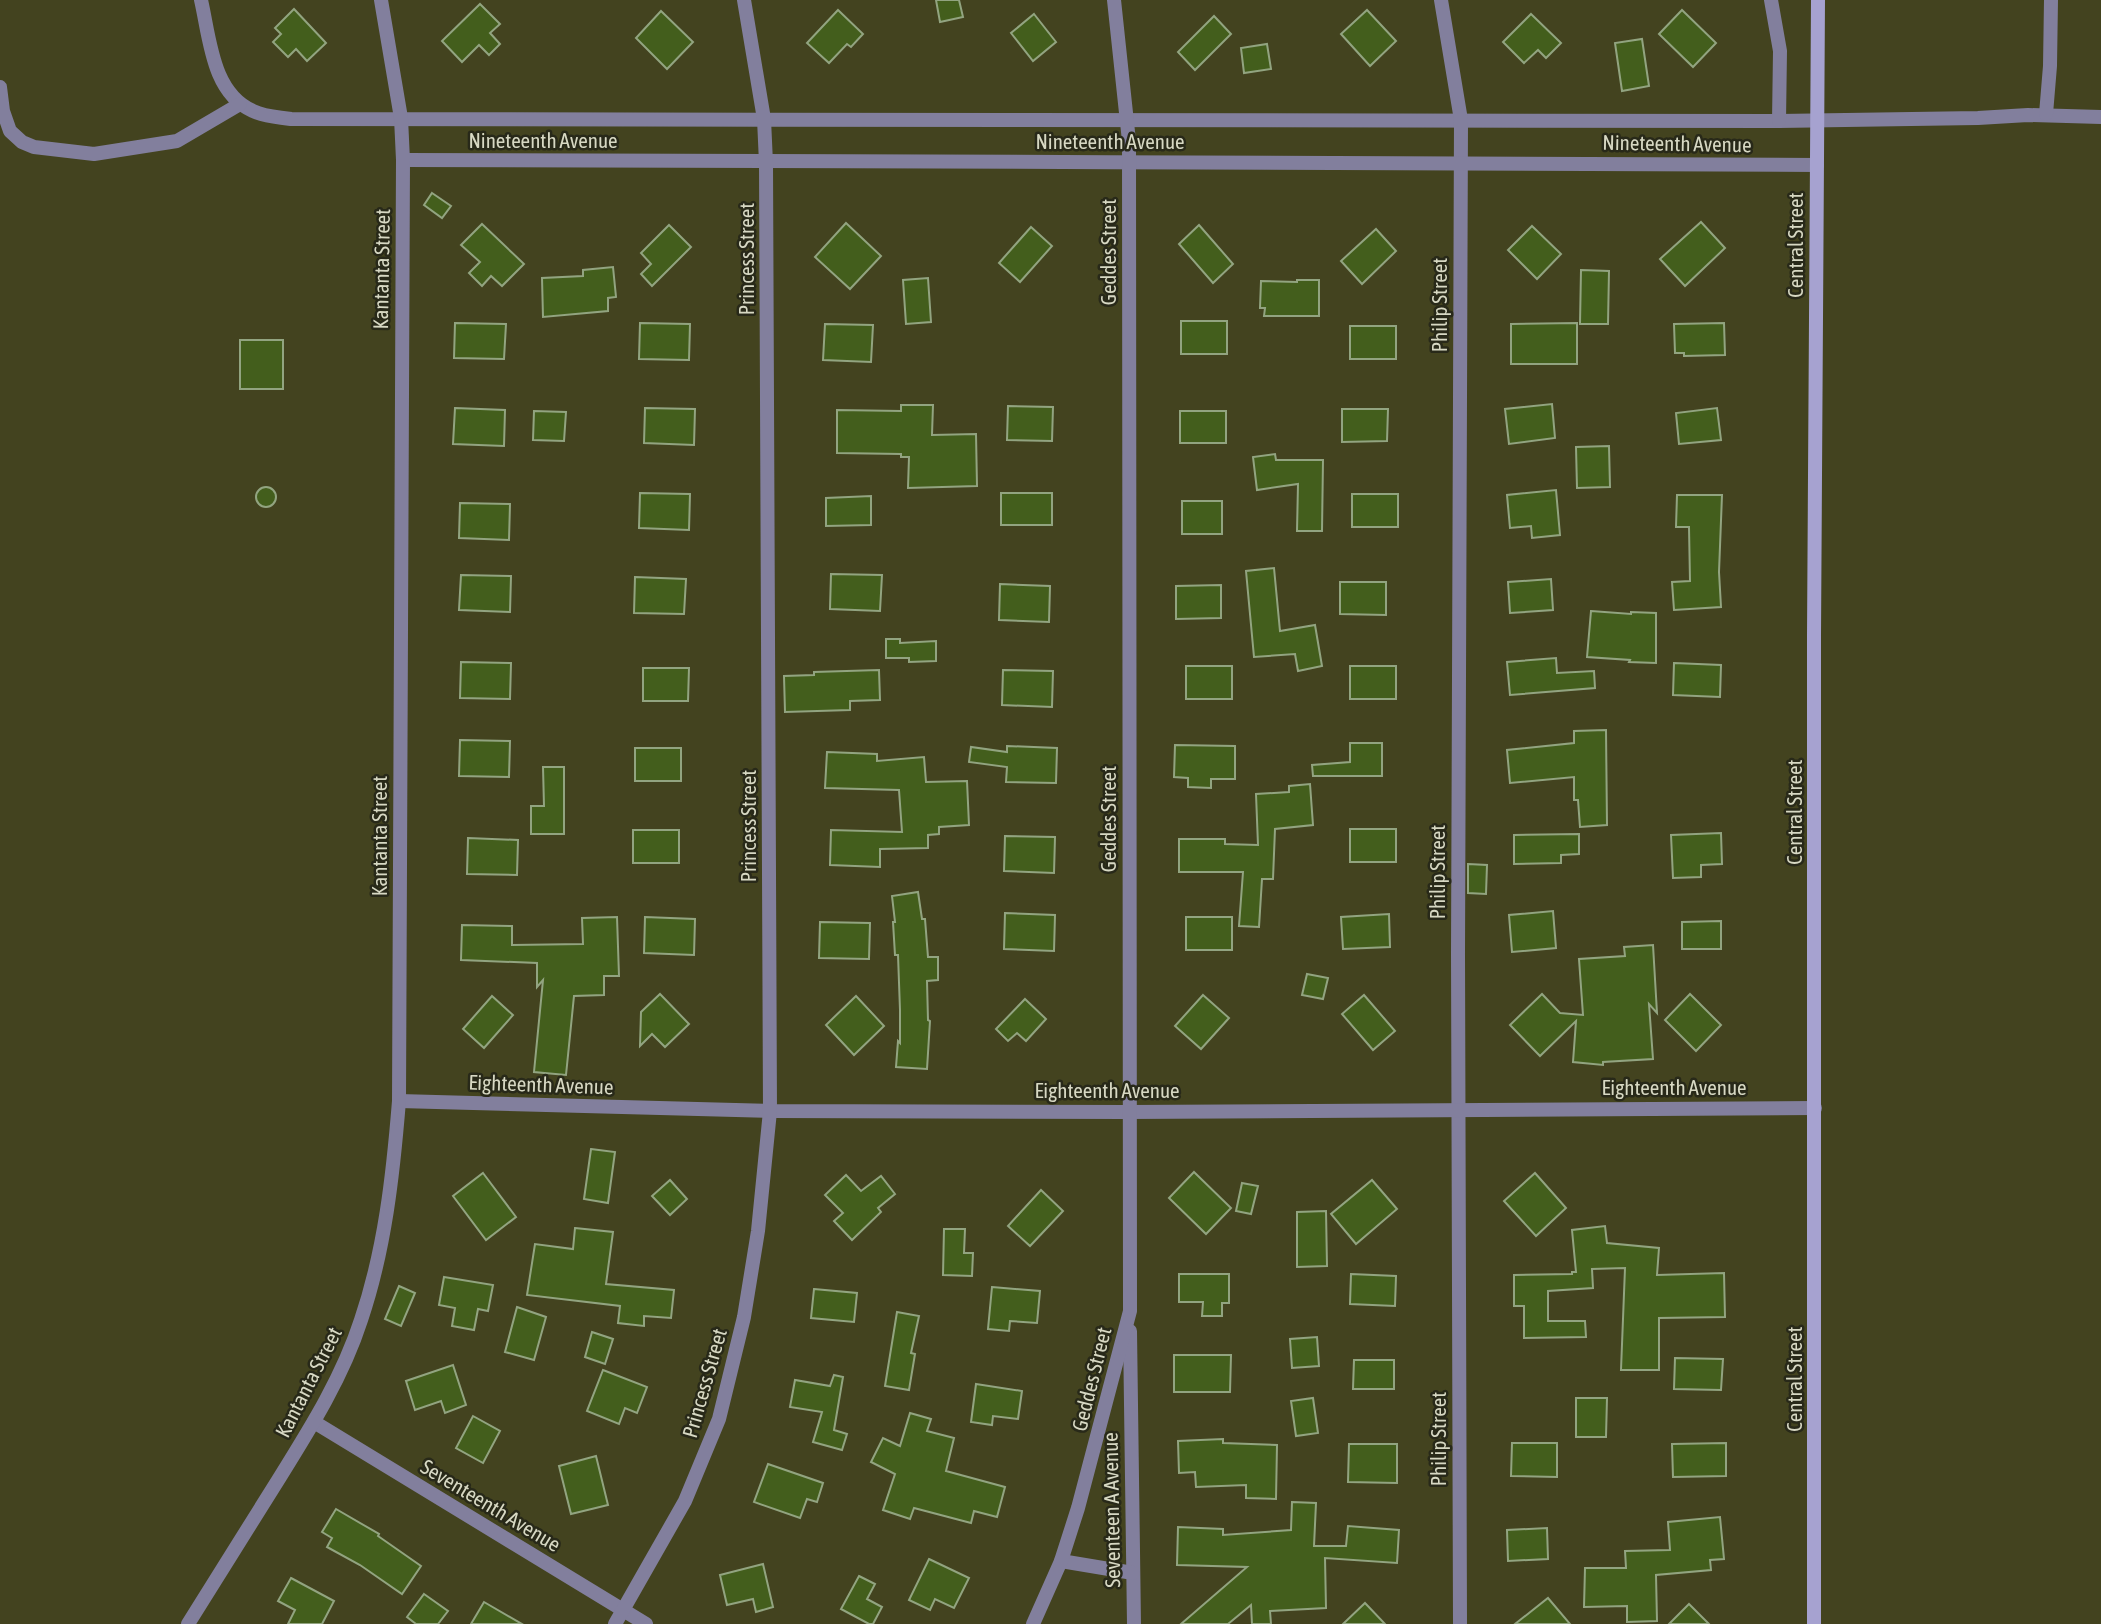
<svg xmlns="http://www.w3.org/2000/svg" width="2101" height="1624" font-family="'Asap Condensed',sans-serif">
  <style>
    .building { fill: #435e1c; stroke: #92a480; stroke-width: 2 }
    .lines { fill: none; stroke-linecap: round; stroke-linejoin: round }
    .minor { stroke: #827f9d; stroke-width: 14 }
    .tertiary { stroke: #827f9d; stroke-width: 14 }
    .secondary { stroke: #a6a2d0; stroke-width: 14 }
    .labels { text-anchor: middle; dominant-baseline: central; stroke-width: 5; stroke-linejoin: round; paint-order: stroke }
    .street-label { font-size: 21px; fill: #d7d8c3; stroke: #282919 }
  </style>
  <rect width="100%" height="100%" fill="#43431f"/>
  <g class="building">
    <path d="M936 0H959L963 17 940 22Z"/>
    <path d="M480 4 500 24 490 33 500 44 489 55 479 45 462 62 442 41Z"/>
    <path d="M294 9 326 43 307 61 296 49 288 57 273 42 281 34 275 28Z"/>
    <path d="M838 10 863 34 851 47 847 44 829 63 807 43Z"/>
    <path d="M1367 10 1396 41 1370 66 1341 34Z"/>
    <path d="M1682 10 1716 43 1693 67 1659 34Z"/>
    <path d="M661 11 693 42 667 69 636 38Z"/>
    <path d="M1034 14 1056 42 1033 61 1011 33Z"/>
    <path d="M1531 14 1561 43 1546 58 1538 50 1524 63 1503 42Z"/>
    <path d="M1214 16 1231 34 1195 70 1178 52Z"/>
    <path d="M1642 39 1649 86 1622 91 1615 43Z"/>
    <path d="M1267 44 1271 69 1244 73 1241 48Z"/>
    <path d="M432 193 451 206 442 218 424 205Z"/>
    <path d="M1701 222 1725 248 1685 286 1660 259Z"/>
    <path d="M846 223 881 256 850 289 815 257Z"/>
    <path d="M482 224 524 264 502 286 491 276 482 286 469 273 480 262 461 245Z"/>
    <path d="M669 225 691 247 652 286 641 274 651 264 641 253Z"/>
    <path d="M1199 225 1233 264 1213 283 1179 244Z"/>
    <path d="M1532 226 1561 254 1537 279 1508 250Z"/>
    <path d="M1031 227 1052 246 1020 282 999 263Z"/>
    <path d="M1376 229 1396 251 1362 284 1341 261Z"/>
    <path d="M613 267 616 297 608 298V311L543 317 542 278 583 276V270Z"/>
    <path d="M1581 270 1609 271 1608 324H1580Z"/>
    <path d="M928 278 931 322 906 324 903 280Z"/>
    <path d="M1297 280H1319V316H1264L1265 308H1260L1261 281 1297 282Z"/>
    <rect x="1181" y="321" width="46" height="33"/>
    <path d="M455 323 506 324 504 359 454 358Z"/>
    <path d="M640 323 690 324 689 360 639 359Z"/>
    <path d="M1577 323V364H1511V324Z"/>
    <path d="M1724 323 1725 355 1684 356V353H1675L1674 324Z"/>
    <path d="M825 324 873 325 871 362 823 360Z"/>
    <rect x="1350" y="326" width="46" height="33"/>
    <rect x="240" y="340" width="43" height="49"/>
    <path d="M1552 404 1555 438 1509 444 1505 409Z"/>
    <path d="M901 405H933L932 435 976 434 977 486 908 488 909 457H901V454L837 453V410L901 411Z"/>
    <path d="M1008 406 1053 407 1052 441 1007 440Z"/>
    <path d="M455 408 505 410 504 446 453 444Z"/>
    <path d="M645 408 695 409 694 445 644 443Z"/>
    <path d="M1717 408 1721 440 1679 444 1676 413Z"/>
    <path d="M1342 409H1388L1387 441 1342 442Z"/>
    <path d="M534 411 566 412 564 441 533 440Z"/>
    <rect x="1180" y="411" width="46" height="32"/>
    <path d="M1609 446 1610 487 1577 488 1576 447Z"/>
    <path d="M1275 454 1276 460H1323L1322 531H1297L1298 484 1257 490 1253 457Z"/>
    <circle cx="266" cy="497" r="10"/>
    <path d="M1556 490 1560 535 1532 538 1531 526 1510 528 1507 495Z"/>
    <path d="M640 493 690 494 689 530 639 528Z"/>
    <rect x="1001" y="493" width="51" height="32"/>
    <rect x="1352" y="494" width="46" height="33"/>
    <path d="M1677 495H1722L1719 572 1721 607 1674 610 1672 582 1690 581 1689 527H1676Z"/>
    <path d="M871 496V525L826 526V498Z"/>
    <rect x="1182" y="501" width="40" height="33"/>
    <path d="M460 503 510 504 509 540 459 538Z"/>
    <path d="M1274 568 1280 631 1315 625 1322 666 1298 671 1295 654 1254 657 1246 571Z"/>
    <path d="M831 574 882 575 880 611 830 609Z"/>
    <path d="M461 575 511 576 510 612 459 610Z"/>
    <path d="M635 577 686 579 684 614 634 613Z"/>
    <path d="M1551 579 1553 610 1510 613 1508 582Z"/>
    <path d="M1340 582H1386V615L1340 614Z"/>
    <path d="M1000 584 1050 586 1049 622 999 620Z"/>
    <path d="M1221 585V618L1176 619V586Z"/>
    <path d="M1591 611 1631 614V612L1656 613V663L1629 662 1630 660 1587 657Z"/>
    <path d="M886 639H900V643L936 641V661L909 662V658H886Z"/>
    <path d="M1556 658 1557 673 1594 671 1595 688 1510 695 1507 662Z"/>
    <path d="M461 662 511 663 510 699 460 698Z"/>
    <path d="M1674 663 1721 665 1720 697 1673 695Z"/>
    <rect x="1186" y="666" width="46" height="33"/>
    <rect x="1350" y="666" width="46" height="33"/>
    <path d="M643 668H689L688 701H643Z"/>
    <path d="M879 670 880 700 850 701V710L785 712 784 676 814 675V672Z"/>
    <path d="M1003 670 1053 671 1052 707 1002 705Z"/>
    <path d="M1606 730 1607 825 1580 827 1578 800H1574V777L1510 783 1507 750 1574 743V731Z"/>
    <path d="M460 740 510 741 509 777 459 776Z"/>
    <path d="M1350 743H1382V776H1313L1312 765 1350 762Z"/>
    <path d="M1175 745 1235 746V779H1211V788L1188 787V778L1174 777Z"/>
    <path d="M1007 746 1057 748 1056 783 1006 782 1007 767 969 762 971 747 1007 752Z"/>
    <rect x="635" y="748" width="46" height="33"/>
    <path d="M827 752 877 754V761L924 757 926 782 967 781 969 825 939 827V834L928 835V848L880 849V867L830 865 831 830 902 832 899 790 825 788Z"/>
    <path d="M543 767H564V834H531V806H544Z"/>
    <path d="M1310 784 1313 825 1275 829 1273 879H1262L1259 927 1239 926 1243 872H1179V839H1225V844L1258 845 1256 794 1289 792V786Z"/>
    <rect x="1350" y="829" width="46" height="33"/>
    <rect x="633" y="830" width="46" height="33"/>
    <path d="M1721 833 1722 864 1701 865V877L1673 878 1671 835Z"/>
    <path d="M1579 834V854L1561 855V863L1514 864V835Z"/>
    <path d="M1005 836 1055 837 1054 873 1004 871Z"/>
    <path d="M468 838 518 840 517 875 467 874Z"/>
    <path d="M1468 864 1487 865 1486 894 1468 893Z"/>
    <path d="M918 892 922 919H925L928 957H938V980L927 981 928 1020 930 1021 927 1069 896 1067 898 1041 900 1043V1010L898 955H895L893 922H895L892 896Z"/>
    <path d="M1553 911 1556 948 1512 952 1509 915Z"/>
    <path d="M1005 913 1055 915 1054 951 1004 949Z"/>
    <path d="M1389 914 1390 947 1343 949 1341 917Z"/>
    <path d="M617 917 619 976H604V995L574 996 566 1075 534 1072 543 980 537 987V963L461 960 462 925 512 926V945L583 944 582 918Z"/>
    <path d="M645 917 695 919 694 955 644 953Z"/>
    <rect x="1186" y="917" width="46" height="33"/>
    <path d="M1721 921V949H1682V922Z"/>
    <path d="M820 922 870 923 869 959 819 958Z"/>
    <path d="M1653 945 1657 1013 1649 1004 1653 1059 1603 1062V1065L1573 1062 1576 1021 1540 1056 1510 1025 1542 994 1560 1013 1583 1015 1579 959 1625 956 1624 947Z"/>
    <path d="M1307 974 1328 978 1323 999 1302 995Z"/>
    <path d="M660 994 689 1024 665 1047 652 1034 640 1046 641 1012Z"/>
    <path d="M1690 994 1721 1025 1696 1051 1665 1020Z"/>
    <path d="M1203 995 1229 1018 1201 1049 1175 1026Z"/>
    <path d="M1364 995 1395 1031 1373 1050 1342 1014Z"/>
    <path d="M492 996 513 1015 484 1048 463 1029Z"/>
    <path d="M856 996 884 1026 854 1055 826 1025Z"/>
    <path d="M1025 999 1046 1019 1026 1041 1017 1033 1008 1041 996 1029Z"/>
    <path d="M591 1149 615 1152 608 1203 584 1199Z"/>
    <path d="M1194 1172 1231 1208 1206 1234 1169 1198Z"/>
    <path d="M483 1173 516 1217 486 1240 453 1196Z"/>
    <path d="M1535 1173 1566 1208 1536 1236 1504 1201Z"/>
    <path d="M846 1175 861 1191 881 1176 895 1194 878 1208 881 1212 852 1240 834 1221 843 1213 825 1195Z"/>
    <path d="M670 1180 687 1199 670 1215 652 1196Z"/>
    <path d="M1372 1180 1397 1209 1356 1244 1331 1214Z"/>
    <path d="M1242 1183 1258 1186 1251 1214 1236 1211Z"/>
    <path d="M1041 1190 1063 1211 1030 1246 1008 1226Z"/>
    <path d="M1326 1211 1327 1266 1297 1267V1212Z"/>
    <path d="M1605 1226 1607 1243 1659 1248 1657 1275 1724 1273 1725 1317 1659 1318V1370H1621L1625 1268 1592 1269 1593 1288 1548 1291V1321H1585L1586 1337 1524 1338V1306H1514V1275L1572 1274V1272H1576L1572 1230Z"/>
    <path d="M575 1228 613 1232 606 1284 674 1290 671 1318 644 1316V1326L618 1323 620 1306 527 1295 535 1244 573 1249Z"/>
    <path d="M944 1229H965L964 1253H973L972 1276 943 1275Z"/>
    <path d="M1179 1274H1229V1303H1222V1316H1202L1203 1302H1179Z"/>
    <path d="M1351 1274 1396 1276 1395 1306 1350 1304Z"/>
    <path d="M444 1277 493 1285 488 1311 478 1309 474 1330 452 1326 455 1308 439 1305Z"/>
    <path d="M399 1286 415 1293 401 1326 385 1319Z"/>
    <path d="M992 1287 1040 1291 1037 1323 1010 1321 1009 1331 988 1329Z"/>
    <path d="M814 1289 857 1293 854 1322 811 1318Z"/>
    <path d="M517 1307 546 1317 534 1360 505 1352Z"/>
    <path d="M897 1312 919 1316 911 1353 915 1354 909 1390 885 1386Z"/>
    <path d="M592 1332 613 1339 605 1364 585 1357Z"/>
    <path d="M1317 1337 1319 1366 1292 1368 1290 1339Z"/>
    <path d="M1174 1355H1231L1230 1392H1174Z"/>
    <path d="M1675 1358 1723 1359 1721 1390 1674 1389Z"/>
    <path d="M1354 1360H1394V1389H1353Z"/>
    <path d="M453 1365 466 1405 445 1413 441 1401 415 1410 406 1381Z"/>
    <path d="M603 1370 647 1387 637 1413 625 1408 619 1424 587 1411Z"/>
    <path d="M834 1375 843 1377 834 1430 847 1434 842 1450 813 1442 822 1412 790 1407 795 1380 830 1386Z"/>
    <path d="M976 1384 1022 1391 1018 1419 993 1416 992 1425 971 1422Z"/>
    <path d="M1313 1398 1318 1433 1296 1436 1291 1401Z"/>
    <path d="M1576 1398H1607L1606 1437H1576Z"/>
    <path d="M910 1413 931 1419 927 1431 954 1438 946 1471 1005 1487 997 1517 974 1511 971 1523 914 1508 910 1519 883 1510 895 1474 871 1462 883 1438 900 1446Z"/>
    <path d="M473 1416 500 1431 483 1463 456 1448Z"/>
    <path d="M1223 1439V1443L1277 1445 1276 1499 1246 1498V1485L1196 1487 1195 1472 1179 1473 1178 1441Z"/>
    <path d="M1512 1443H1557V1477L1511 1476Z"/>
    <path d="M1726 1443V1476L1673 1477 1672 1444Z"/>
    <path d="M1349 1444H1397V1483L1348 1482Z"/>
    <path d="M596 1456 608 1505 571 1514 559 1466Z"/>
    <path d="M768 1464 823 1483 817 1502 807 1499 800 1518 754 1502Z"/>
    <path d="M1292 1502 1316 1503 1314 1546H1346L1348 1526 1399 1530 1397 1563 1325 1558 1326 1608 1270 1611 1271 1624H1252L1251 1605 1228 1624H1181L1247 1567 1177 1565 1178 1527 1223 1529V1535L1291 1530Z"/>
    <path d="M336 1509 379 1534 378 1536 421 1566 402 1594 360 1565 327 1547 332 1538 322 1532Z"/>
    <path d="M1720 1517 1724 1559 1710 1560 1711 1570 1656 1575 1657 1621 1627 1622V1606L1584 1607 1585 1568H1626L1625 1551 1670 1550 1668 1522Z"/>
    <path d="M1547 1528 1548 1559 1508 1561 1507 1530Z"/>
    <path d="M929 1559 969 1578 954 1608 935 1599 930 1610 909 1600Z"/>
    <path d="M763 1564 773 1607 756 1612 753 1599 727 1605 720 1575Z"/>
    <path d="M859 1576 875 1584 867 1599 882 1607 873 1624H869L841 1609Z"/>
    <path d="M291 1578 334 1601 322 1624H288L295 1610 278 1601Z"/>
    <path d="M424 1594 448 1611 438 1624H416L407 1617Z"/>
    <path d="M1548 1598 1570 1624H1515Z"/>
    <path d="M484 1602 522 1624H471Z"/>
    <path d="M1365 1603 1385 1624H1343Z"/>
    <path d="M1689 1604 1709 1624H1669Z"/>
  </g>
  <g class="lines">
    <g class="minor">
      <path d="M201 0C210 39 212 93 253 111 265 117 279 117 291 119L1779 121 1978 118 2028 115 2101 117"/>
      <path d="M1441 0 1461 120 1458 955 1460 1624"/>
      <path d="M1771 0 1780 51 1779 121"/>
      <path d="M0 87 3 111 10 131 22 142 34 147 94 154 177 141 240 104"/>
      <path d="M2046 114 2050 66 2051 0"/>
      <path d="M403 160C874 163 1346 161 1817 165"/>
      <path d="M399 1101 770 1111 1128 1112 1815 1108"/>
      <path d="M1130 1331 1134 1624"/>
      <path d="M314 1422 646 1624"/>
      <path d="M1061 1561 1133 1573"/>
      <path d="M615 1624 685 1501 719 1419 744 1317 758 1231 770 1111 766 163 764 119 744 0"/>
      <path d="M1033 1624 1061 1561 1078 1508 1130 1311 1129 141 1114 0"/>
    </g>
    <path class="tertiary" d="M188 1624C217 1578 246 1531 275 1485 308 1432 342 1379 361 1320 385 1249 393 1175 399 1101L403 160 401 118 381 0"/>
    <path class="secondary" d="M1814 1624V636L1818 0"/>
  </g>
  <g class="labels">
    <g class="street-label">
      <text x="543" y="140">Nineteenth Avenue</text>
      <text x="1110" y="141">Nineteenth Avenue</text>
      <text transform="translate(1677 143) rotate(1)">Nineteenth Avenue</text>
      <text transform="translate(1795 245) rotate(-90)">Central Street</text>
      <text transform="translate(1108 252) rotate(-90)">Geddes Street</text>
      <text transform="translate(746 259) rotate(-90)">Princess Street</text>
      <text transform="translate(381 269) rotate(-89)">Kantanta Street</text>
      <text transform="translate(1439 305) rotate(-90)">Philip Street</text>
      <text transform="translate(1794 812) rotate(-90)">Central Street</text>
      <text transform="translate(1108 819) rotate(-90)">Geddes Street</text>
      <text transform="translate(748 826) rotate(-90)">Princess Street</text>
      <text transform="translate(379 836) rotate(-90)">Kantanta Street</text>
      <text transform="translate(1437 872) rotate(-90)">Philip Street</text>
      <text transform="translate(541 1084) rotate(2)">Eighteenth Avenue</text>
      <text x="1674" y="1087">Eighteenth Avenue</text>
      <text x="1107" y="1090">Eighteenth Avenue</text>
      <text transform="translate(1091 1379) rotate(-76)">Geddes Street</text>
      <text transform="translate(1794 1379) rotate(-90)">Central Street</text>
      <text transform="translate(308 1382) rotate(-63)">Kantanta Street</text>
      <text transform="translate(704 1383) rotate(-74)">Princess Street</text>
      <text transform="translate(1438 1439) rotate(-90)">Philip Street</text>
      <text transform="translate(491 1505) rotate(31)">Seventeenth Avenue</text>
      <text transform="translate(1111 1510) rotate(-91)">Seventeen A Avenue</text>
    </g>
  </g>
</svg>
